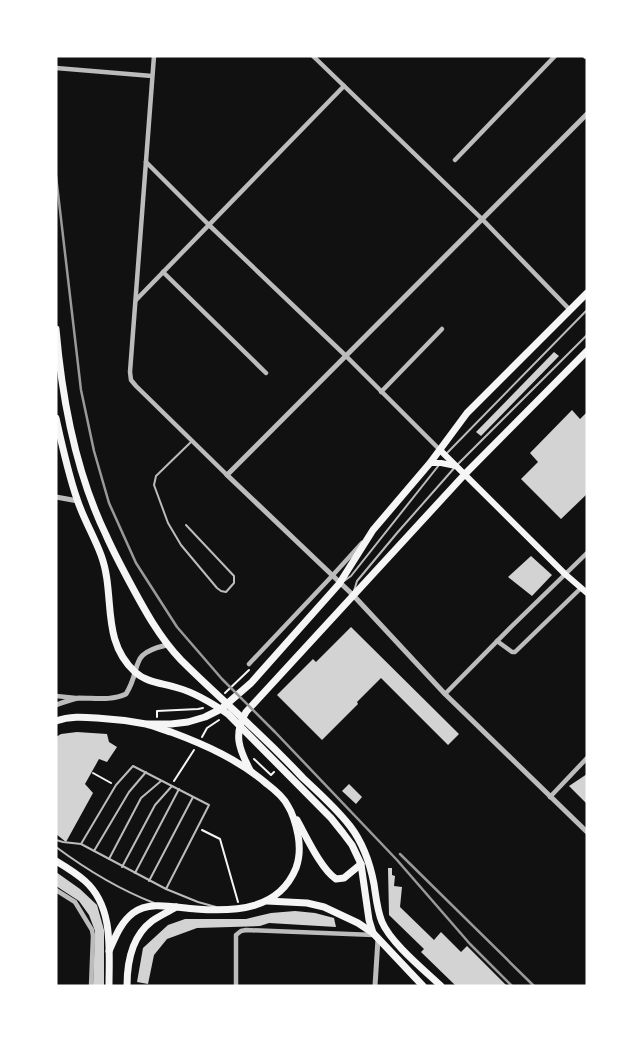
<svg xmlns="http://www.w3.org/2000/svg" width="643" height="1042" font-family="Georgia,serif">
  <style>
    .building { fill: #d3d3d3 }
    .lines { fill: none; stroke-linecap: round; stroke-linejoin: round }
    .path { stroke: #f5f5f5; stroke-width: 2 }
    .service { stroke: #bcbcbc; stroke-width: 2 }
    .minor { stroke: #bcbcbc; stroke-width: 4.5 }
    .tertiary { stroke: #bcbcbc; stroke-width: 5 }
    .secondary { stroke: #f5f5f5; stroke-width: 6 }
    .primary { stroke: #f5f5f5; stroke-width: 7 }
    .rail { stroke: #9a9a9a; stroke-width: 2.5 }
  </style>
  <rect width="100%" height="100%" fill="#111"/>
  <g class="building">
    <path d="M554 352 559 356 481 436 476 432Z"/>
    <path d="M572 410 580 419 587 412V494L561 519 521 479 538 462 530 453Z"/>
    <path d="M531 556 552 575 532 596 508 577Z"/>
    <path d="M351 627 459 734 448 745 381 678 357 702 358 704 322 740 277 695 313 659 316 662Z"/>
    <path d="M77 732 107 734 109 742 117 747 107 762 99 759 85 784 93 793 66 842 56 834V737L61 734Z"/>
    <path d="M587 774V804L569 786Z"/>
    <path d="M349 784 362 797 356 804 342 791Z"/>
    <path d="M388 868H392V875L395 876 394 886 402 887 400 907 434 940 441 932 461 952 467 946 507 986H456L421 952 424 949 389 915Z"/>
    <path d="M56 872 80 889 97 905 104 930V985H93L95 931 89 915 79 901 56 886Z"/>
    <path d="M295 911 315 913 334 918 336 927 269 923 260 926 197 928 167 939 154 955 148 984 137 982 143 948 168 925 185 919H246L271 913Z"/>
  </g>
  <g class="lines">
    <g class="path">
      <path d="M225 693 249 670"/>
      <path d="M157 717V711L198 709 203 708"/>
      <path d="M202 737 207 728 219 720"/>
      <path d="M254 759 271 775 274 772"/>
      <path d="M93 773 111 783"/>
      <path d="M174 781 194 750"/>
      <path d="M202 830 220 839 238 902"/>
    </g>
    <g class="service">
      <path d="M447 453 587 310"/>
      <path d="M186 525 234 576V583L226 592 221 591 217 588 181 545 168 523 154 485 156 476 192 441"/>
      <path d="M344 581 351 576 439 465"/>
      <path d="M354 591 357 581 397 533 456 466 587 335"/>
      <path d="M56 840 63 842 81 844 166 889 198 902 216 907"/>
      <path d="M81 844 116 785 133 766 209 805 166 889"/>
      <path d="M56 847C87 870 118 889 154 903"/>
      <path d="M94 851 129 792 146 772"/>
      <path d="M109 859 141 798 161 781"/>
      <path d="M122 867 155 805 172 786"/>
      <path d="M135 873 179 789"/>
      <path d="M149 881 193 797"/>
    </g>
    <g class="minor">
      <path d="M154 56 130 372 131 380 136 386 227 475"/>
      <path d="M313 56 482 219 570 310"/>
      <path d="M56 68 152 76"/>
      <path d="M455 160 555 56"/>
      <path d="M146 162 209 225 346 356 440 450"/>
      <path d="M163 272 266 373"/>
      <path d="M136 300 344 86"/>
      <path d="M381 392 442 329"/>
      <path d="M497 641 512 652H515L581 588"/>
      <path d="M249 664 332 576 362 543"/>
      <path d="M445 694 512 626 587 553"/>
      <path d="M56 696 76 698"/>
      <path d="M550 797 587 758"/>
      <path d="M56 890 75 902 92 930 93 936 91 986"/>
      <path d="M236 986V935L241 931 246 930 374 935"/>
    </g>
    <g class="tertiary">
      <path d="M587 114 227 475 353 595 445 694 587 832"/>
      <path d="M56 497 78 501"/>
      <path d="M56 705C64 702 72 699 79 698 95 698 111 701 126 694 143 667 127 654 167 645"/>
      <path d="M375 986 378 939"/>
    </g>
    <g class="secondary">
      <path d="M586 56H587"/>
      <path d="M440 450 565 574 587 593"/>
      <path d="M430 463H441L456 466"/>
    </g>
    <g class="primary">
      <path d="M56 329C62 399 75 471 106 535 113 551 121 566 129 581 144 609 159 637 181 660 205 684 231 707 256 731 272 746 288 762 303 778 319 793 336 808 350 826 363 843 370 863 374 884 376 897 377 910 382 922 391 943 423 969 441 986"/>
      <path d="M56 418C62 445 68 473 77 499 83 518 94 536 101 555 116 595 100 640 135 672 147 683 163 683 178 688 196 693 212 703 228 714L331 818 343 833 352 845 361 864 369 920 373 933"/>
      <path d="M56 721C70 716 83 717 97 718 114 719 130 721 146 724 155 726 163 730 171 732 206 745 239 760 267 784 275 790 284 798 288 806 293 814 296 825 298 835 300 846 300 857 296 868 279 910 235 912 196 909 176 908 150 900 133 913 120 923 115 938 109 951"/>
      <path d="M148 724H171L188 722 205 717 221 709 251 683 339 584 373 530 430 463 467 413 587 293"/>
      <path d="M250 770C239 749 233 734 246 712L465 474 587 351"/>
      <path d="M297 820C306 836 321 869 336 879L344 878 361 864"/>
      <path d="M56 861C66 867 76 873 85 881 114 907 109 950 109 986"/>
      <path d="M267 901 307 903 324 907 358 923 373 933 423 986"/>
      <path d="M127 986C127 962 132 936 152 921 159 916 168 912 176 907"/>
    </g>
    <g class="rail">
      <path d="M56 176 81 390 94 451 109 503 136 563 177 627 222 679 275 732 397 860 470 944 512 986"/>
      <path d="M400 854 534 986"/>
    </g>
  </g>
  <rect width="643" height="1042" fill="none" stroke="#ffffff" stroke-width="115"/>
</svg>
